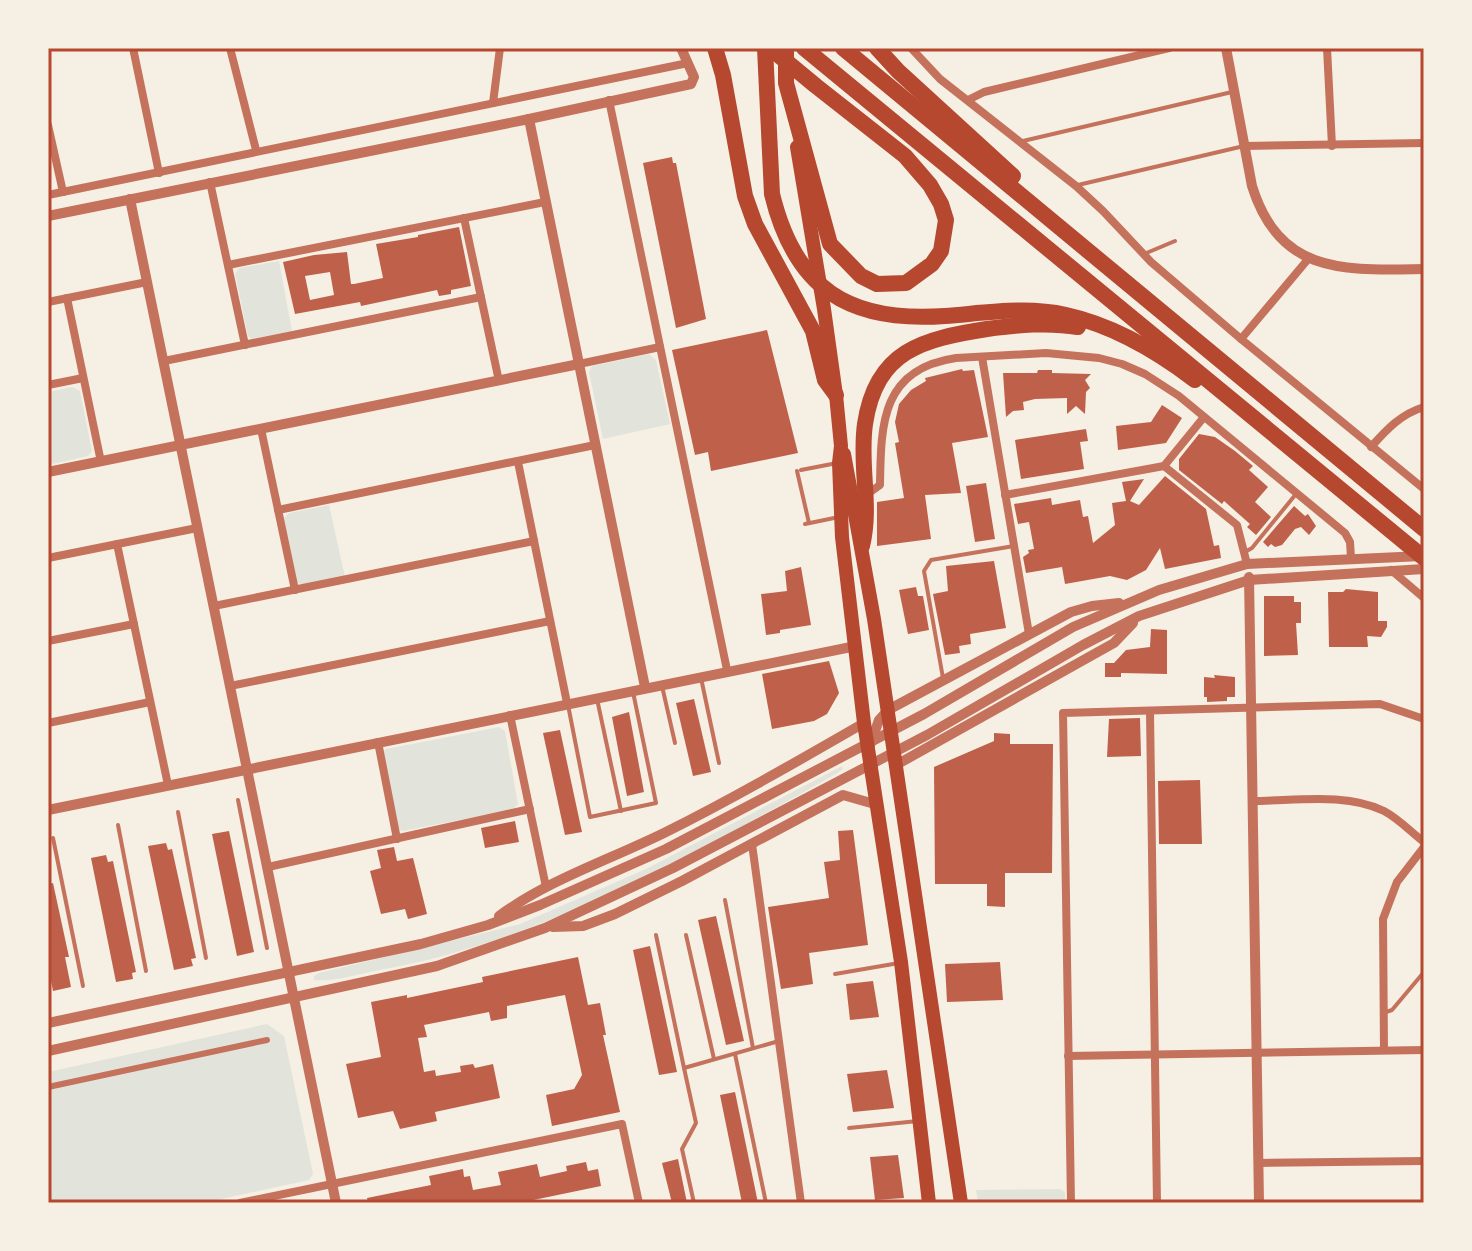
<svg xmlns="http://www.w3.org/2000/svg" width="1472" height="1251" font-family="Karla,sans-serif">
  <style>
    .green { fill: #e2e4dc }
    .building { fill: #bf614a; fill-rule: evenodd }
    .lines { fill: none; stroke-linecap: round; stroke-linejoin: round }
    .service { stroke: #c5725c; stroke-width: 4 }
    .pedestrian { stroke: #c5725c; stroke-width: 6 }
    .minor { stroke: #c5725c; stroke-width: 8 }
    .tertiary { stroke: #c5725c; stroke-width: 10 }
    .trunk { stroke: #b5482f; stroke-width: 14 }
    .motorway { stroke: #b5482f; stroke-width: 16 }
    .neatline { fill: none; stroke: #b5482f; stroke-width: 3 }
  </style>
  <rect width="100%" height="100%" fill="#f6efe4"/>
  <g class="green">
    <path d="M279 261 292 331 252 339 248 336 235 274 239 268Z"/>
    <path d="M649 354 656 360 670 424 603 439 589 372 592 366Z"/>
    <path d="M72 387 80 391 92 451 88 456 48 465V392Z"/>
    <path d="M329 505 345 577 302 585 296 581 284 518 289 513Z"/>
    <path d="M499 727 505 731 518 804 513 810 402 831 398 828 382 753 386 749Z"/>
    <path d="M842 766 843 769 836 774C693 854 544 941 380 970 359 974 334 982 314 980V976L319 973 520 924 646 869Z"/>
    <path d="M267 1024 284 1036 313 1174 309 1180 203 1203H48V1072Z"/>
    <path d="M1060 1189 1065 1192V1203H978L976 1190Z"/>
  </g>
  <g class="building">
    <path d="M672 157 673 163H676L706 319 676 328 643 163Z"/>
    <path d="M459 227 471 286 451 290V294L439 296 437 290 361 306 360 302 295 314 283 262 314 255 347 252 351 284H354L383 278 376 244 418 237V235ZM330 272 334 295 310 300 305 276Z"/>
    <path d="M767 330 798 453 711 471 708 452 695 455 672 350Z"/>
    <path d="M962 369 963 371 974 370 988 437 952 443 961 493 925 495 931 539 877 546V502L904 498 895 443 899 442 895 422 899 404 911 390 926 381 925 378Z"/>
    <path d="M1038 370H1052V373L1091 374 1085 380 1090 388 1086 392 1085 414 1076 406 1067 414V398L1035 399 1023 402 1024 410 1013 411 1006 417 1003 373H1037Z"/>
    <path d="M1162 405 1182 418 1166 443 1118 450 1116 426 1151 422Z"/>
    <path d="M1086 429 1088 441 1080 442 1084 469 1021 479 1015 440Z"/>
    <path d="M1199 434 1215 437 1235 451 1253 466 1249 470 1268 487 1255 502 1271 517 1256 535 1247 527 1250 524 1224 501 1222 504 1179 470V459Z"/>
    <path d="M1165 476 1206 509 1214 546 1219 545 1221 558 1165 569 1160 548 1146 570 1127 580 1110 576 1065 584 1062 567 1026 573 1023 557 1029 553 1028 550 1034 549 1029 522 1018 524 1014 504 1051 498 1052 505 1080 500 1083 517 1088 516 1093 543 1115 525 1112 503 1126 501 1122 482 1144 479 1130 501 1139 505Z"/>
    <path d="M986 483 995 539 975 542 966 486Z"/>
    <path d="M1294 506 1305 516 1308 514 1316 526 1309 535 1301 527 1295 529 1282 545 1275 547 1271 544 1268 547 1263 542Z"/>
    <path d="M994 561 1006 628 970 634 971 644 959 646 960 653 945 655 933 594 948 591 946 566Z"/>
    <path d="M801 567 811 625 780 630V633L766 635 761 594 787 591 785 571Z"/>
    <path d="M916 587 918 596H923L929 630 908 634 899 590Z"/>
    <path d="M1346 589 1378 592V621H1387V627L1381 637 1367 636 1368 647H1329L1328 592H1343Z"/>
    <path d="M1264 596H1294V602H1301V623H1296L1298 655 1264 656Z"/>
    <path d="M1151 629 1167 630V674L1121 673V677H1105V663H1114L1126 650 1150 647Z"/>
    <path d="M829 661 839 693 827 714 814 721 772 729 762 674Z"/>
    <path d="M1214 675 1235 677V697H1227V701L1207 702V697H1204V677L1215 678Z"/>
    <path d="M694 699 711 772 693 776 676 703Z"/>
    <path d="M629 712 644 792 627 796 612 717Z"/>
    <path d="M1140 718 1141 756 1107 757 1109 719Z"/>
    <path d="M560 730 582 832 565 835 543 733Z"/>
    <path d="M994 733 1010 734V744H1053L1052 873H1005V907L987 906V884H935L934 767 994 741Z"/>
    <path d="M1200 780 1202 844H1159L1158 781Z"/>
    <path d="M515 821 519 842 485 848 481 828Z"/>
    <path d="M853 830 868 945 809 953 813 984 781 989 768 907 829 898 824 862 840 860 838 831Z"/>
    <path d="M229 831 254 952 237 956 212 834Z"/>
    <path d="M166 843 168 850 172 849 196 958 191 959 193 966 174 970 148 846Z"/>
    <path d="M394 847 397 861 413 858 427 914 408 919 405 909 381 914 370 871 381 868 377 850Z"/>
    <path d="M106 855 108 862 113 861 136 972 132 973 133 979 116 982 91 858Z"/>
    <path d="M53 883 69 957H65L71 987 53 991 48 966V884Z"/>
    <path d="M716 916 744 1041 726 1045 698 920Z"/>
    <path d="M650 946 677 1072 659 1075 633 950Z"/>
    <path d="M578 957 588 1005 600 1003 606 1035H603L620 1112 552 1126 546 1095 574 1089 582 1075 565 995 507 1006V1018L491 1021 489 1012 424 1025 427 1037 418 1038 424 1072 435 1070 436 1076 461 1072 460 1066 473 1064 475 1068 493 1064 500 1098 435 1112 437 1121 400 1129 393 1111 358 1118 346 1064 381 1057 371 1002 407 995V998L483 982 482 977Z"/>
    <path d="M1000 962 1003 1000 947 1002 945 964Z"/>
    <path d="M873 981 879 1017 850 1020 846 984Z"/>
    <path d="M887 1070 894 1108 853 1112 847 1074Z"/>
    <path d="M735 1092 758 1203H742L720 1095Z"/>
    <path d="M898 1155 904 1198 875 1200 870 1157Z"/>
    <path d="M678 1159 687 1203H672L662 1163Z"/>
    <path d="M586 1162 588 1171 598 1169 601 1186 519 1203H368L367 1198 431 1185 429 1176 463 1169 464 1177 470 1176 473 1190 501 1185 498 1172 537 1164 540 1177 567 1171 566 1166Z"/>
  </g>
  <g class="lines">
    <g class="service">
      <path d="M1023 141 1232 92"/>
      <path d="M1078 185 1244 146"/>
      <path d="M1144 254 1175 241"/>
      <path d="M801 470 837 463"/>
      <path d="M797 471 809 523"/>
      <path d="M805 524 839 517"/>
      <path d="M1245 552 1252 548 1296 494"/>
      <path d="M701 678 719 763"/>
      <path d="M943 678 924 571 931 560 1014 546"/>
      <path d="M662 686 675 743"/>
      <path d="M597 699 621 811"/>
      <path d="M568 705 590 817 656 803 633 692"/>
      <path d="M238 800 267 948"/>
      <path d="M178 812 206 958"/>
      <path d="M118 825 146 971"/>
      <path d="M53 838 83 986"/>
      <path d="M725 900 753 1048"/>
      <path d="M656 935 684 1068 779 1041"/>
      <path d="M686 935 714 1059"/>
      <path d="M835 974 899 963"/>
      <path d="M1386 1012 1392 1010 1424 972"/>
      <path d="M735 1054 766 1203"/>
      <path d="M684 1068 696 1123 682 1149 694 1203"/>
      <path d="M849 1128 918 1121"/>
    </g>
    <path class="pedestrian" d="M48 1087 267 1040"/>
    <g class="minor">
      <path d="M133 48 159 173"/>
      <path d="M230 48 256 150"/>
      <path d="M911 48 940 79 1076 186 1103 211 1151 262 1241 339 1309 258"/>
      <path d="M1327 48 1332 146"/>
      <path d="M609 100 727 670"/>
      <path d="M968 100 984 92 1169 48"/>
      <path d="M493 103 500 48"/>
      <path d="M48 125 63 192"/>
      <path d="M1244 146 1424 143"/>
      <path d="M210 182 245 345"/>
      <path d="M48 195 688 63"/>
      <path d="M464 218 499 381"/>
      <path d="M228 265 545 202"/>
      <path d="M67 298 101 462"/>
      <path d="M48 302 147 282"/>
      <path d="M1241 339 1424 489"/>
      <path d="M982 357 1029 634"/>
      <path d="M164 361 481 297"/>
      <path d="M579 364 660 347"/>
      <path d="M48 385 83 378"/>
      <path d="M261 429 295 590"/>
      <path d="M1371 447C1387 429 1401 414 1424 407"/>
      <path d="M518 462 567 703"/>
      <path d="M1164 466 1237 525 1247 564"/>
      <path d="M866 495 880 485C881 424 881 369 956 358L1046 353 1099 358 1122 364 1145 374 1179 396 1345 533 1350 542 1351 558"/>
      <path d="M1005 495 1164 466 1204 417"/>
      <path d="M278 510 595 445"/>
      <path d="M117 544 168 785"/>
      <path d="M48 558 197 528"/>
      <path d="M1391 570 1424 598"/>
      <path d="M214 606 534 541"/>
      <path d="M48 641 134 624"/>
      <path d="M230 686 550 621"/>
      <path d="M1150 712 1157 1203"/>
      <path d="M510 715 546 887"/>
      <path d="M48 723 150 702"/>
      <path d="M378 742 397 839"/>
      <path d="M1252 801C1294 801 1346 792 1384 811 1399 819 1411 832 1424 842"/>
      <path d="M752 844 801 1203"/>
      <path d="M268 867 530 809"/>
      <path d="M1384 1050 1383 919 1397 882 1424 847"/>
      <path d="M1068 1056 1424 1050"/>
      <path d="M1258 1163 1424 1161"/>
      <path d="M240 1203 622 1124 639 1203"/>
      <path d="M1071 1203 1063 713 1380 704 1424 719"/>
    </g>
    <g class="tertiary">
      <path d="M1226 48 1252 186C1280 276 1346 270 1424 269"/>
      <path d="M529 119 645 687"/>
      <path d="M130 199 336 1203"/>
      <path d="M48 216 529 119 691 84 694 77 681 48"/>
      <path d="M48 472 579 364"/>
      <path d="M1249 577 1259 1203"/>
      <path d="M870 745 879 720 888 710 1071 612 1092 606 1119 603"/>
      <path d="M896 765 1114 643 1133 623"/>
      <path d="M48 810 856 646"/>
      <path d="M499 916C548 880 609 860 664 833 732 799 798 761 864 723"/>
      <path d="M553 927 583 926 615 914 682 881 843 795 878 805"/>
      <path d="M48 1023 421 944 488 925 540 905 666 849 924 714 1073 627 1159 590 1247 564 1422 556"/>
      <path d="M48 1051 437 966 545 928 673 868 927 735 1083 645 1139 616 1249 580 1424 569"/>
    </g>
    <g class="trunk">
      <path d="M797 147 824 309 836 395 841 446 839 463 842 537 864 723 901 962 929 1203"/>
      <path d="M844 454 874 619 961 1203"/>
    </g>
    <g class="motorway">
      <path d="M715 48 723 75 745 196 755 224 813 331 825 380 836 395"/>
      <path d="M765 48 772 194C795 289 849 323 945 316 985 313 1026 306 1066 315 1112 325 1158 352 1195 380"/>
      <path d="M770 48 816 86 905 156 930 185 941 204 946 220 941 251 932 264 906 283 877 284 861 276 830 244 786 83V48"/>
      <path d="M804 48 1424 558"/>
      <path d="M843 48 1424 529"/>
      <path d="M877 48 898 71 1013 176"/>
      <path d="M862 546C872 506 859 465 865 424 876 350 923 339 987 329 1017 325 1048 322 1078 327"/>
    </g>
  </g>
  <rect width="1472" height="1251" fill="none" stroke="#f6efe4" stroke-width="100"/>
  <rect x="50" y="50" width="1372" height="1151" class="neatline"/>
</svg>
